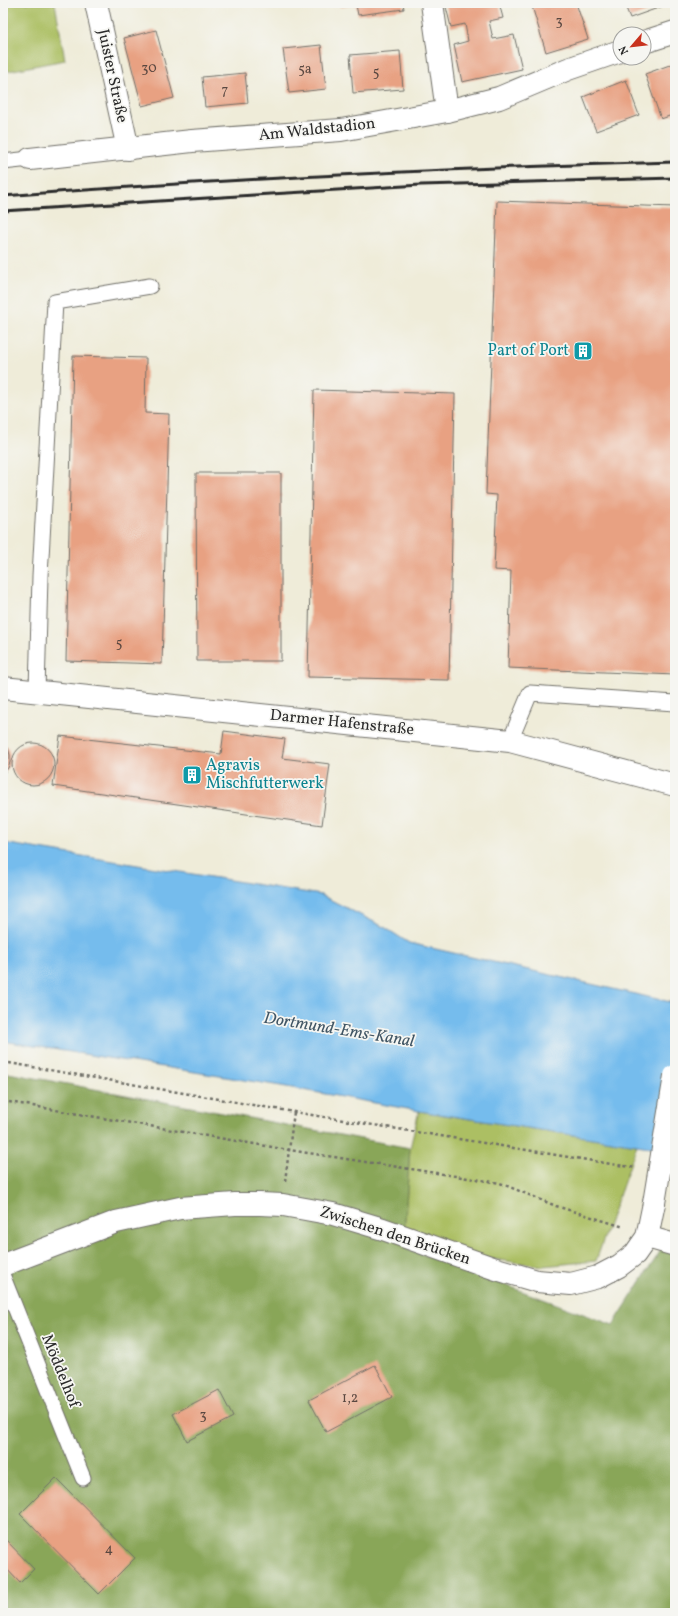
<svg xmlns="http://www.w3.org/2000/svg" width="678" height="1616" font-family="Vollkorn,serif">
  <style>
    .green { fill: #acbf63; stroke: #6c7547 }
    .forest { fill: #89a659; stroke: #5a6842 }
    .water { fill: #75bced; stroke: #50748c }
    .building { fill: #e8a182 }
    .lines { fill: none; stroke-linecap: round; stroke-linejoin: round }
    .service-casing { stroke: #706f68; stroke-width: 17 }
    .minor-casing { stroke: #706f68; stroke-width: 24 }
    .tertiary-casing { stroke: #706f68; stroke-width: 24 }
    .path { stroke: #706f68; stroke-width: 2.5; stroke-dasharray: 3 3; stroke-linecap: butt }
    .service { stroke: #fff; stroke-width: 15 }
    .minor { stroke: #fff; stroke-width: 22 }
    .tertiary { stroke: #fff; stroke-width: 22 }
    .rail { stroke: #2b2b2b; stroke-width: 3 }
    .tertiary-bridge-casing { stroke: #706f68; stroke-width: 24; stroke-linecap: butt }
    .tertiary-bridge { stroke: #fff; stroke-width: 22 }
    .labels { text-anchor: middle; dominant-baseline: central; stroke-width: 3.5; stroke-linejoin: round; paint-order: stroke }
    .number-label { font-size: 14px; fill: #5a4841 }
    .street-label { font-size: 16px; fill: #2b2b2b; stroke: #f6f6f2 }
    .culture-label { font-size: 16px; fill: #0d838f; stroke: #f6f6f2; text-anchor: end }
    .water-label { font-size: 17px; font-style: italic; fill: #415665; stroke: #f6f6f2 }
  </style>
  <rect width="100%" height="100%" fill="#f6f6f2"/>
  <filter id="ink" filterUnits="userSpaceOnUse"><feTurbulence type="fractalNoise" baseFrequency=".025" numOctaves="2"/><feDisplacementMap in="SourceGraphic" scale="8" xChannelSelector="R" yChannelSelector="G"/><feConvolveMatrix kernelMatrix="1 2 1 2 8 2 1 2 1" color-interpolation-filters="sRGB"/></filter>
  <filter id="wash" filterUnits="userSpaceOnUse"><feTurbulence type="fractalNoise" baseFrequency=".012" numOctaves="4" result="noise"/><feDisplacementMap in="SourceGraphic" scale="16" xChannelSelector="R" yChannelSelector="G"/><feGaussianBlur stdDeviation="0.9" result="paint"/><feColorMatrix in="noise" values="0 0 0 0 0 0 0 0 0 0 0 0 0 0 0 0 0 1.4 0 .05"/><feComposite in="paint" operator="in"/></filter>
  <g filter="url(#wash)">
    <rect width="100%" height="100%" fill="#efecd9"/>
    <g class="green">
      <path d="M3 3H55L65 60 3 72Z"/>
      <path d="M419 1111 637 1145 596 1261 543 1266 403 1247 410 1148Z"/>
    </g>
    <path class="forest" d="M3 1072 410 1148 403 1247 613 1325 668 1239H675V1613H3Z"/>
    <path class="water" d="M3 843 321 895 384 927 409 943 675 1003V1151L419 1111 281 1086 3 1041Z"/>
    <g id="blocks">
      <g class="building">
        <path d="M339 3H403L404 9 358 15 356 5 340 7Z"/>
        <path d="M445 3H499L503 18 489 21 493 39 514 35 522 69 462 82 454 45 468 41 465 24 451 27Z"/>
        <path d="M531 3H576L588 39 546 52Z"/>
        <path d="M624 3H672L630 18Z"/>
        <path d="M156 30 174 98 142 106 124 38Z"/>
        <path d="M321 45 326 89 289 93 283 49Z"/>
        <path d="M400 51 403 89 353 93 350 55Z"/>
        <path d="M675 63V114L661 119 645 74Z"/>
        <path d="M245 73 248 103 205 107 202 77Z"/>
        <path d="M626 80 639 115 596 131 583 97Z"/>
        <path d="M497 201 675 207V675L508 668 511 571 494 570 497 495 486 494Z"/>
        <path d="M73 356 146 358 145 413 169 414 162 664 66 661Z"/>
        <path d="M314 390 455 394 449 680 308 677Z"/>
        <path d="M196 473H281V661H197Z"/>
        <path d="M224 731 285 739 282 758 330 764 322 825 53 786 60 736 221 754Z"/>
        <path d="M3 742 8 748 10 755V762L8 768 3 774Z"/>
        <circle cx="33" cy="764" r="21"/>
        <path d="M375 1365 392 1397 326 1432 309 1400Z"/>
        <path d="M219 1390 233 1417 187 1441 173 1414Z"/>
        <path d="M56 1478 135 1558 99 1594 20 1514Z"/>
        <path d="M3 1537 34 1569 20 1583 3 1565Z"/>
      </g>
    </g>
  </g>
  <g filter="url(#ink)">
    <use href="#blocks" fill-opacity="0" stroke="#706f68" stroke-width="1"/>
    <g class="lines">
      <defs>
        <g id="service">
          <path d="M3 162 30 159"/>
          <path d="M37 692 40 576 55 302 150 286"/>
          <path d="M510 741 530 693 675 703"/>
          <path d="M3 1277 83 1478"/>
        </g>
        <g id="minor">
          <path d="M96 3 128 149"/>
          <path d="M432 3 447 111"/>
          <path d="M644 42 675 32"/>
          <path d="M30 159 192 141 341 130 447 111 499 98 568 69 620 51"/>
          <path d="M3 688 510 741 675 785"/>
          <path d="M647 1237 675 1245"/>
        </g>
        <path id="tertiary" d="M3 1265 116 1222 180 1208 235 1204H260L283 1205 333 1214 383 1229 493 1268 537 1281 571 1284 598 1277 619 1266 635 1254 647 1237 654 1203"/>
      </defs>
      <use href="#service" class="service-casing"/>
      <use href="#minor" class="minor-casing"/>
      <use href="#tertiary" class="tertiary-casing"/>
      <g class="path">
        <path d="M3 1062 294 1112 636 1168"/>
        <path d="M3 1101 289 1150 500 1183 556 1206 624 1227"/>
        <path d="M285 1181 294 1112"/>
      </g>
      <use href="#service" class="service"/>
      <use href="#minor" class="minor"/>
      <use href="#tertiary" class="tertiary"/>
      <g class="rail">
        <path d="M3 196C227 179 451 168 675 162"/>
        <path d="M3 211 254 195 421 185 675 178"/>
      </g>
      <defs>
        <path id="tertiary-bridge" d="M654 1203 675 1076"/>
      </defs>
      <use href="#tertiary-bridge" class="tertiary-bridge-casing"/>
      <use href="#tertiary-bridge" class="tertiary-bridge"/>
    </g>
  </g>
  <defs>
    <symbol id="building-square" viewBox="-11 -11 22 22"><rect x="-9" y="-9" width="18" height="18" rx="4" fill="#0f9aa8" stroke="#f6f6f2"/><path d="M-4-6H4V6H1V3H-1V6H-4ZM-2.5-4.3h1.7v1.8h-1.7ZM.8-4.3h1.7v1.8H.8ZM-2.5-1h1.7V.8h-1.7ZM.8-1h1.7V.8H.8Z" fill="#fff"/></symbol>
  </defs>
  <g fill-rule="evenodd">
    <use href="#building-square" x="572" y="340" width="22" height="22"/>
    <use href="#building-square" x="181" y="764" width="22" height="22"/>
  </g>
  <g class="labels">
    <g class="number-label">
      <text x="559" y="21">3</text>
      <text x="149" y="68">30</text>
      <text x="305" y="69">5a</text>
      <text x="376" y="72">5</text>
      <text x="225" y="90">7</text>
      <text x="119" y="643">5</text>
      <text x="350" y="1398">1,2</text>
      <text x="203" y="1415">3</text>
      <text x="109" y="1549">4</text>
    </g>
    <g class="street-label">
      <text transform="translate(112 76) rotate(78)">Juister Straße</text>
      <text transform="translate(317 130) rotate(-6)">Am Waldstadion</text>
      <text transform="translate(342 723) rotate(6)">Darmer Hafenstraße</text>
      <text transform="translate(395 1236) rotate(18)">Zwischen den Brücken</text>
      <text transform="translate(60 1371) rotate(68)">Möddelhof</text>
    </g>
    <g class="culture-label">
      <text x="569" y="351">Part of Port</text>
      <text x="206" y="766" text-anchor="start">Agravis<tspan x="206" dy="18">Mischfutterwerk</tspan></text>
    </g>
    <g class="water-label">
      <text transform="translate(339 1030) rotate(9)">Dortmund-Ems-Kanal</text>
    </g>
  </g>
  <rect width="678" height="1616" fill="none" stroke="#f6f6f2" stroke-width="16"/>
  <g transform="translate(632 46) rotate(242)"><circle r="19" fill="#f6f6f2" stroke="#a5a5a2"/>
  <path d="M0-3L7 15L0 10L-7 15Z" fill="#c8321e"/>
  <text y="-6" font-size="11" font-weight="bold" text-anchor="middle" fill="#2b2b2b">N</text>
  </g>
</svg>
